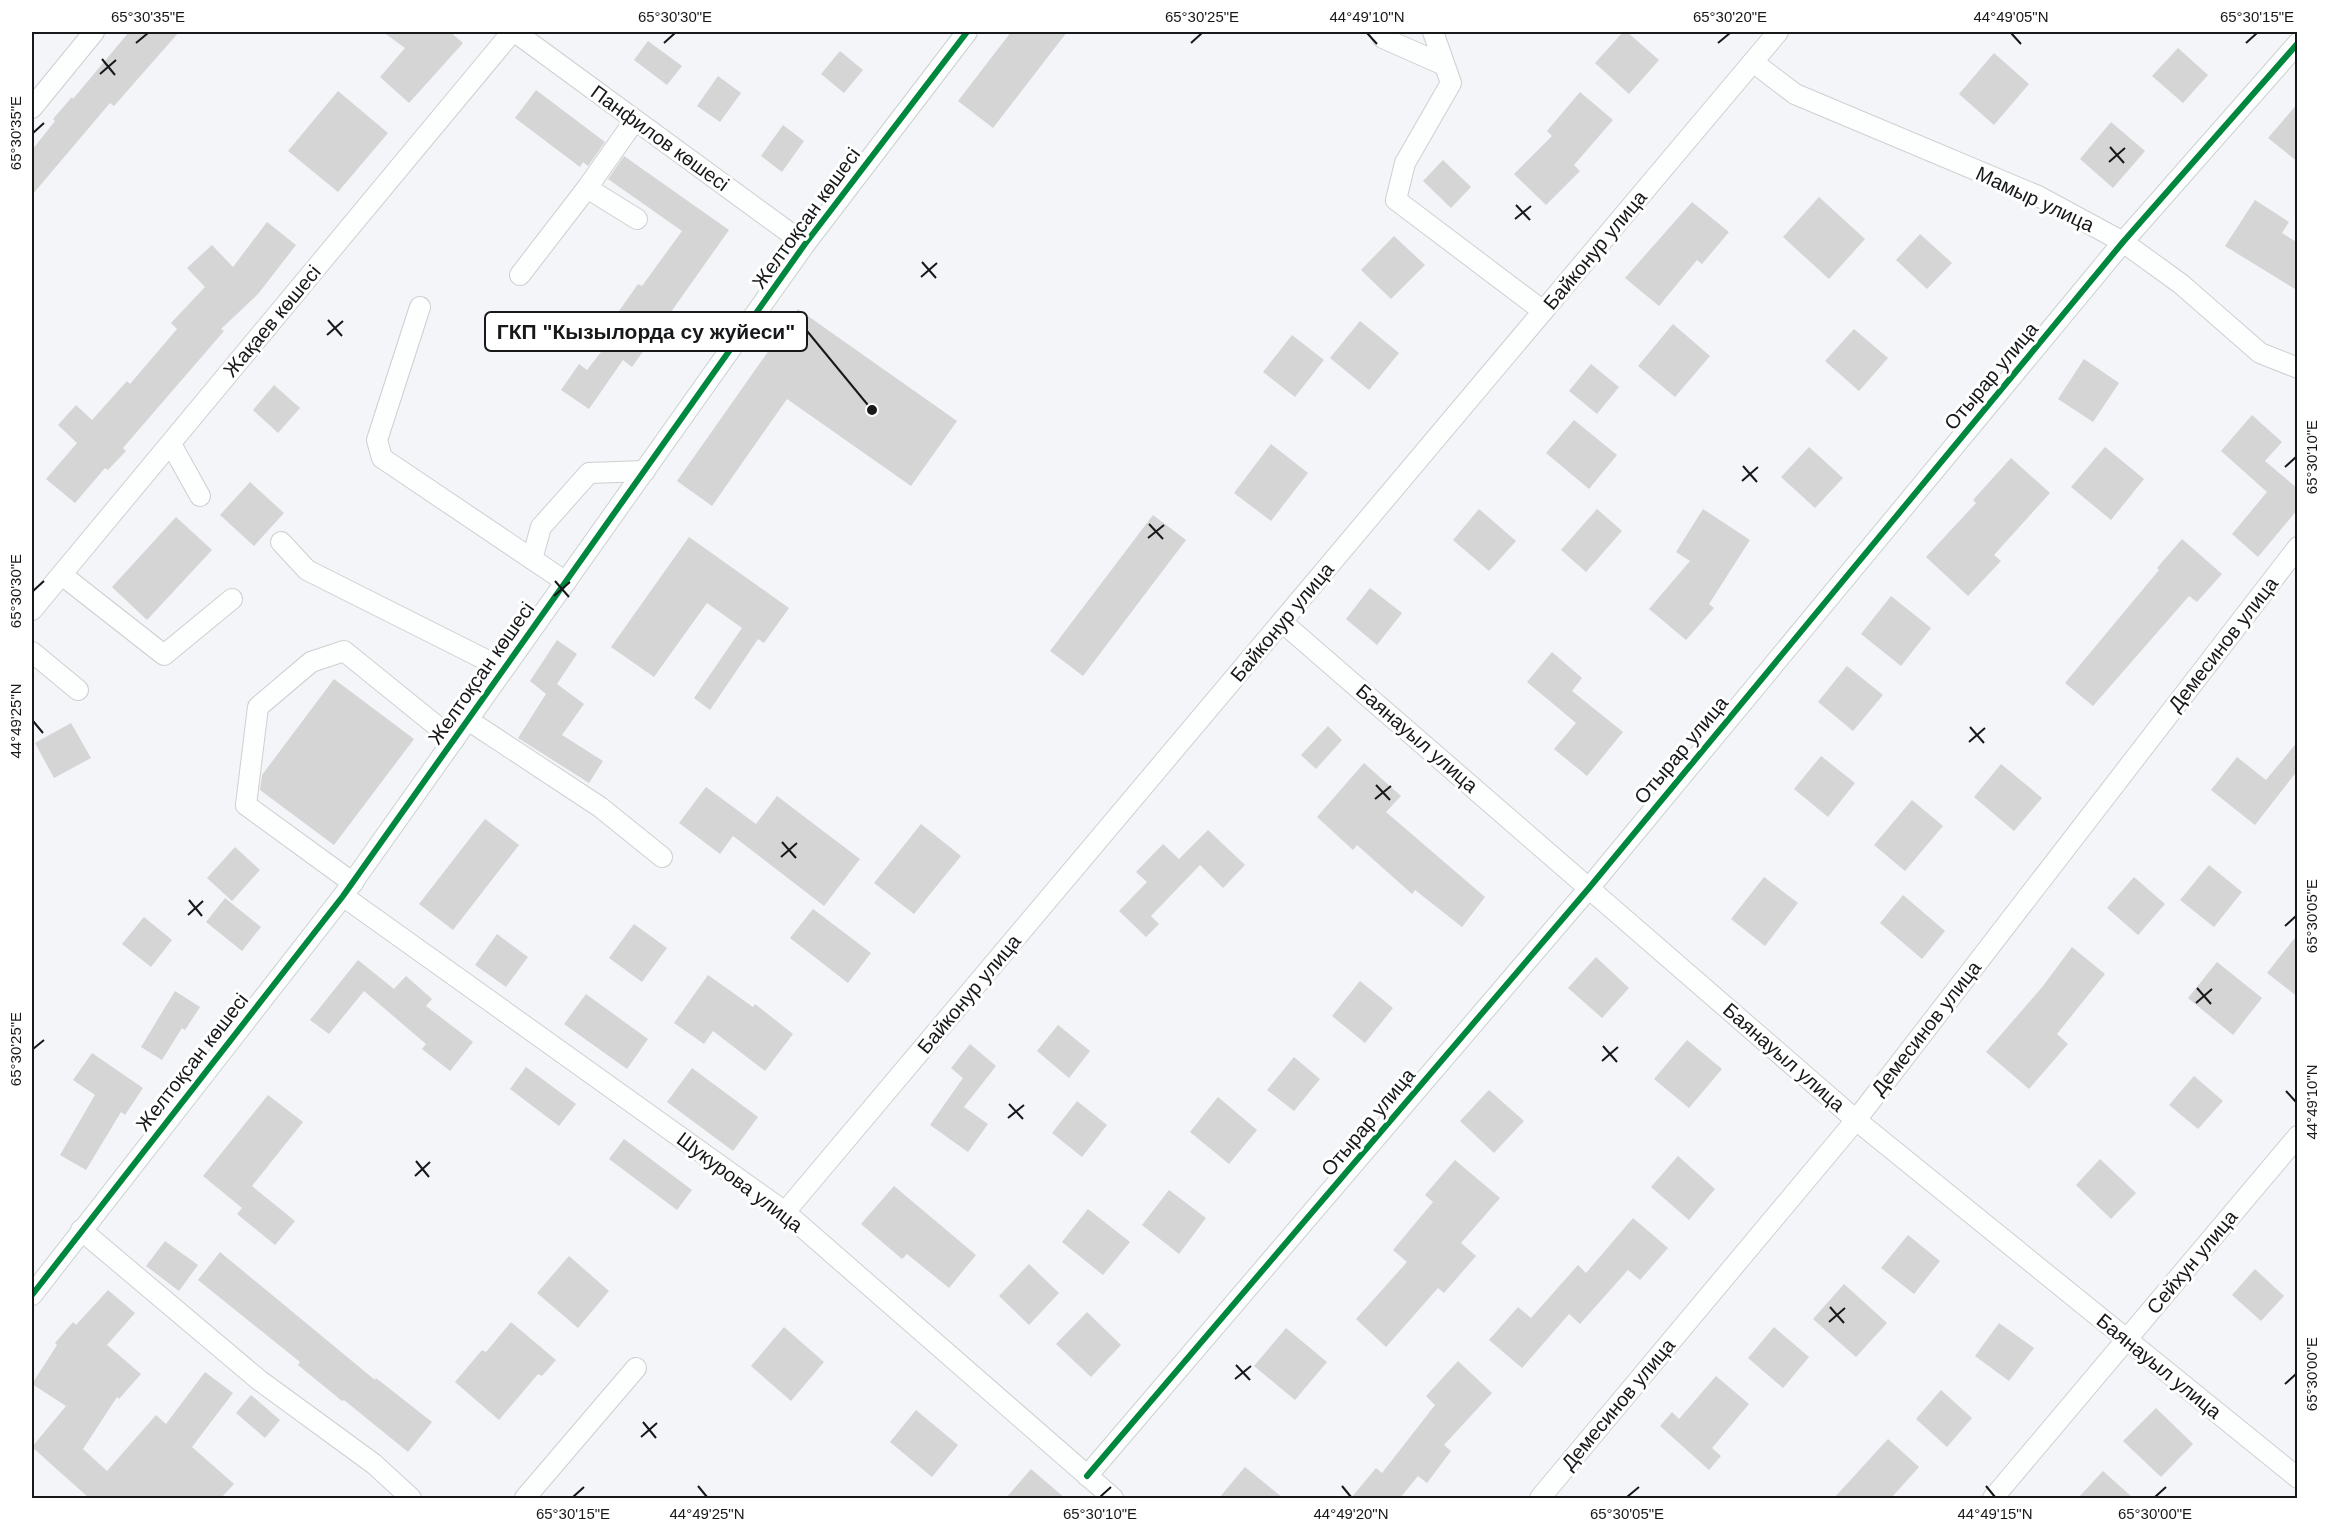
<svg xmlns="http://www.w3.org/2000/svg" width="2329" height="1530" font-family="Helvetica,sans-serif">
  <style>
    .building { fill: #d5d5d6 }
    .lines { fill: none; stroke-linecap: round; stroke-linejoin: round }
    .minor-casing { stroke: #cecfd1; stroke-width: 22 }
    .minor { stroke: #fdfefe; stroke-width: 20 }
    .cycleway-casing { stroke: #fff; stroke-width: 10 }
    .cycleway { stroke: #00873e; stroke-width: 6 }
    .ticks { fill: none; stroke: #17181a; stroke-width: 2 }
    .labels { text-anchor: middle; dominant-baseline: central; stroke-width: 6; stroke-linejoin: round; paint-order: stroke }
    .street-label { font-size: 20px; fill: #17181a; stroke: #fff }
    .leader { fill: none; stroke: #17181a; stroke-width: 2 }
    .callout-dot { fill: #17181a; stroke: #fff; stroke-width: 2 }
    .callout { fill: #fff; stroke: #17181a; stroke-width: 2 }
    .callout-label { font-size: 21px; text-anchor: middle; font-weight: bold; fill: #17181a }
    .neatline { fill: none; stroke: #17181a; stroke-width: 2 }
    .ticks-label { font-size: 15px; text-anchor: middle; fill: #17181a }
  </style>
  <rect width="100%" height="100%" fill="#f3f5f8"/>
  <g class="building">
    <path d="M129 32H179L114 106 110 103 32 195V150L55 121 53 119 72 97 73 99Z"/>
    <path d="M383 32H450L463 43 409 103 380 77 405 48Z"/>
    <path d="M1011 32H1067L993 128 958 101Z"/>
    <path d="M1623 32H1627L1659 60 1629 94 1595 63Z"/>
    <path d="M648 41 682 66 667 85 634 60Z"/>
    <path d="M2178 48 2208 75 2183 103 2152 76Z"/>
    <path d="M840 51 863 70 844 93 821 74Z"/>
    <path d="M1994 53 2029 84 1994 125 1959 94Z"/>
    <path d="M718 76 741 93 720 122 697 106Z"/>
    <path d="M536 90 605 142 588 166 583 162 580 167 515 118Z"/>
    <path d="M338 91 388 133 338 192 288 151Z"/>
    <path d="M1580 92 1613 120 1574 165 1580 171 1546 205 1514 174 1552 136 1547 131Z"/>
    <path d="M2298 103V162L2268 138Z"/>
    <path d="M2111 122 2145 151 2113 188 2080 159Z"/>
    <path d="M783 125 804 141 782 172 761 156Z"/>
    <path d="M624 156 729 230 632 367 623 360 589 409 561 390 579 364 587 370 628 317 619 311 638 284 642 286 682 231 608 179Z"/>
    <path d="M1443 160 1471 187 1451 208 1423 181Z"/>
    <path d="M1819 197 1865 239 1829 279 1783 237Z"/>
    <path d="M2255 200 2289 222 2282 233 2298 243V291L2225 246Z"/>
    <path d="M1692 202 1729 232 1702 264 1697 260 1659 306 1625 278Z"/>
    <path d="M267 222 296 245 258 294 221 329 224 331 123 448 126 451 108 470 105 468 75 503 46 479 77 443 58 425 76 405 92 420 127 381 130 384 177 329 171 323 205 287 187 268 212 245 233 267Z"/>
    <path d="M1920 234 1952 263 1927 289 1896 260Z"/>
    <path d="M1394 236 1425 265 1391 299 1361 270Z"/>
    <path d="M798 309 957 421 911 486 787 399 712 506 677 481Z"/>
    <path d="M1360 321 1399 353 1369 390 1330 358Z"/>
    <path d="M1673 324 1710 356 1675 397 1638 366Z"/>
    <path d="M1854 329 1888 358 1859 391 1825 361Z"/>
    <path d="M1292 335 1324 360 1295 397 1263 372Z"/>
    <path d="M2084 359 2119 383 2093 422 2058 399Z"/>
    <path d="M1591 364 1619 387 1597 414 1569 391Z"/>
    <path d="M274 385 300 408 278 433 253 410Z"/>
    <path d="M2252 415 2282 442 2265 461 2298 489V509L2258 557 2232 534 2267 492 2221 451Z"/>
    <path d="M1574 420 1617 455 1589 489 1546 453Z"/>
    <path d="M1271 444 1308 473 1271 521 1234 493Z"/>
    <path d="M1809 447 1843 478 1815 508 1781 477Z"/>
    <path d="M2105 447 2144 479 2111 520 2071 487Z"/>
    <path d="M2011 458 2050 493 1994 555 2001 561 1968 596 1926 557 1976 503 1973 500Z"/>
    <path d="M250 482 284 513 254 546 220 515Z"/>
    <path d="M1479 509 1516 541 1489 571 1453 540Z"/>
    <path d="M1597 509 1622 531 1586 572 1561 550Z"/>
    <path d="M1703 509 1750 540 1709 604 1714 608 1686 640 1649 609 1690 561 1676 552Z"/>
    <path d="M1153 515 1186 540 1083 676 1050 651Z"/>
    <path d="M176 517 212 550 147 620 112 587Z"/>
    <path d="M689 537 789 608 764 643 758 639 710 710 694 698 742 628 707 603 654 677 611 647Z"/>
    <path d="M2182 539 2222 574 2197 602 2189 596 2093 706 2065 683 2159 570 2157 568Z"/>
    <path d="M1370 588 1402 613 1377 645 1346 619Z"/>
    <path d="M1891 596 1931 628 1901 666 1861 634Z"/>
    <path d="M557 640 577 654 557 684 584 704 562 735 603 761 589 783 518 738 546 694 530 681Z"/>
    <path d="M1552 652 1582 678 1572 691 1623 732 1587 776 1554 749 1576 723 1527 682Z"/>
    <path d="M1847 666 1883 695 1853 731 1818 702Z"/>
    <path d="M334 679 414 739 334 845 260 790 262 775Z"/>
    <path d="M71 723 91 758 54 778 35 743Z"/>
    <path d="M1328 726 1342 740 1316 769 1301 755Z"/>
    <path d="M2298 741V770L2255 825 2211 790 2237 757 2266 780Z"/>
    <path d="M1821 756 1855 783 1828 817 1794 789Z"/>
    <path d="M1364 763 1401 796 1386 812 1485 897 1462 927 1415 890 1412 894 1357 845 1353 850 1317 817Z"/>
    <path d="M2001 764 2042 798 2014 831 1974 797Z"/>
    <path d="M706 787 756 824 777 796 860 859 824 906 733 836 720 854 679 823Z"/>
    <path d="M1912 800 1943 826 1905 871 1874 845Z"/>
    <path d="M485 819 519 845 453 930 419 904Z"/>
    <path d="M921 824 961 856 914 914 874 883Z"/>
    <path d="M1208 830 1245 865 1223 888 1200 865 1151 916 1159 924 1146 937 1119 911 1147 882 1136 872 1163 844 1179 859Z"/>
    <path d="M235 847 260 870 232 901 207 878Z"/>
    <path d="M2209 865 2242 892 2214 927 2180 900Z"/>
    <path d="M1764 877 1798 903 1765 946 1731 919Z"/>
    <path d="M2134 877 2165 904 2138 935 2107 908Z"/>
    <path d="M1903 895 1945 931 1922 959 1880 923Z"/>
    <path d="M225 898 261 927 242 951 206 922Z"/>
    <path d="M813 909 871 953 848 983 790 938Z"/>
    <path d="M144 917 172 940 151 967 122 944Z"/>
    <path d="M634 924 667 948 642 982 609 958Z"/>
    <path d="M497 934 528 957 506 987 475 965Z"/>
    <path d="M2298 934V997L2267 973Z"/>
    <path d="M2072 947 2105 974 2057 1034 2068 1044 2029 1089 1986 1052 2043 986Z"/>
    <path d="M1596 957 1629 988 1602 1018 1568 988Z"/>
    <path d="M358 960 394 989 406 976 432 999 426 1006 473 1042 450 1071 422 1049 426 1044 364 991 329 1034 310 1020Z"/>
    <path d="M2217 962 2262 998 2233 1035 2188 998Z"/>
    <path d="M708 975 753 1007 755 1004 793 1034 765 1071 713 1031 704 1044 674 1023Z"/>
    <path d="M1360 981 1393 1008 1365 1043 1332 1016Z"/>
    <path d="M175 991 200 1007 185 1030 182 1028 162 1060 141 1047Z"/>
    <path d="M586 994 648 1039 627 1069 564 1024Z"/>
    <path d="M1058 1025 1090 1051 1069 1078 1037 1051Z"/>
    <path d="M1687 1040 1722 1069 1689 1108 1654 1079Z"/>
    <path d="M970 1044 996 1066 964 1107 988 1124 968 1152 930 1125 963 1078 951 1068Z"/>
    <path d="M92 1053 143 1088 125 1115 121 1112 86 1170 60 1155 95 1095 73 1080Z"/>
    <path d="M1294 1057 1320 1079 1294 1111 1267 1090Z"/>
    <path d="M526 1067 576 1104 559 1126 510 1089Z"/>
    <path d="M692 1068 758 1117 733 1151 667 1102Z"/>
    <path d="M2194 1076 2223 1101 2198 1129 2169 1105Z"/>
    <path d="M1489 1090 1524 1121 1494 1153 1460 1121Z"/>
    <path d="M268 1095 303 1122 252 1186 295 1221 275 1245 237 1214 242 1208 203 1176Z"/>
    <path d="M1218 1097 1257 1130 1229 1164 1190 1132Z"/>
    <path d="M1077 1101 1107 1125 1082 1157 1052 1133Z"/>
    <path d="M624 1139 692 1190 677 1210 609 1159Z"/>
    <path d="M1678 1156 1715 1189 1689 1220 1651 1187Z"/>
    <path d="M2100 1159 2136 1193 2111 1219 2076 1185Z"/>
    <path d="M1455 1160 1500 1198 1461 1243 1476 1256 1444 1293 1438 1288 1386 1347 1356 1319 1407 1262 1393 1250 1433 1202 1425 1195Z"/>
    <path d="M894 1186 976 1255 949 1288 907 1254 902 1259 861 1224Z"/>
    <path d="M1169 1190 1206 1218 1179 1254 1142 1225Z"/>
    <path d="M1088 1209 1130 1242 1103 1275 1062 1242Z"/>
    <path d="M1633 1218 1668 1248 1640 1280 1628 1270 1580 1324 1569 1314 1522 1368 1489 1340 1518 1307 1531 1318 1578 1265 1586 1273Z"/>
    <path d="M1908 1235 1940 1261 1914 1294 1881 1268Z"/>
    <path d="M165 1241 198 1265 179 1291 146 1266Z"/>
    <path d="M220 1252 375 1380 376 1378 432 1422 408 1452 344 1400 342 1401 298 1365 300 1362 198 1280Z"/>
    <path d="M569 1256 609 1291 578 1328 537 1293Z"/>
    <path d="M1029 1264 1059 1293 1029 1325 999 1296Z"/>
    <path d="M2255 1269 2284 1296 2261 1321 2232 1295Z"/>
    <path d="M1844 1284 1887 1323 1856 1357 1813 1319Z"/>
    <path d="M108 1290 135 1313 107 1345 141 1374 119 1399 117 1397 83 1449 107 1471 156 1415 166 1424 205 1372 233 1393 192 1447 234 1484 221 1498H89L32 1447 66 1406 32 1384 57 1345 55 1343 73 1322 76 1325Z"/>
    <path d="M1087 1312 1121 1345 1091 1377 1056 1344Z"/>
    <path d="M511 1322 556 1360 542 1376 538 1374 499 1420 455 1382 482 1350 486 1352Z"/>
    <path d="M1999 1323 2034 1348 2009 1381 1975 1356Z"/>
    <path d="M784 1327 824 1362 791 1401 751 1366Z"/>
    <path d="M1774 1327 1809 1357 1783 1388 1748 1358Z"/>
    <path d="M1286 1328 1327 1362 1295 1400 1254 1366Z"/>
    <path d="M1458 1361 1492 1393 1444 1445 1451 1451 1427 1483 1418 1476 1400 1498H1351L1376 1468 1382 1473 1435 1405 1426 1396Z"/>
    <path d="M1716 1376 1749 1404 1712 1448 1721 1456 1709 1470 1660 1426 1672 1412 1679 1419Z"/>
    <path d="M1941 1390 1972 1418 1947 1447 1916 1419Z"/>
    <path d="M251 1395 280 1420 265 1438 236 1413Z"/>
    <path d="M2156 1408 2193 1444 2161 1477 2123 1441Z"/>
    <path d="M916 1410 958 1445 932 1477 890 1442Z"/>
    <path d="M1888 1439 1919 1467 1891 1498H1834Z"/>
    <path d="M1245 1467 1283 1498H1219Z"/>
    <path d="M1031 1469 1065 1498H1006Z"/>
    <path d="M2103 1471 2133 1498H2078Z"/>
  </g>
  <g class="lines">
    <defs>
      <g id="minor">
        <path d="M515 32 805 244"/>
        <path d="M1380 32 1383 38 1444 65"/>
        <path d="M1433 32 1451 83 1405 163 1396 200 1543 311"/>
        <path d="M1753 62 1795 94 2038 196 2123 242 2181 284 2260 353 2298 368"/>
        <path d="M32 108 94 32"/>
        <path d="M587 188 637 219"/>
        <path d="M520 275 587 188 635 120"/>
        <path d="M420 307 377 440 382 458 566 582"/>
        <path d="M171 444 200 496"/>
        <path d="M281 542 307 570 504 669"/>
        <path d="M532 559 541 527 589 473 645 471"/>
        <path d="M62 575 164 655 232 599"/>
        <path d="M32 610 512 32"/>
        <path d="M1282 622 1856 1120 2298 1478"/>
        <path d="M32 652 78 690"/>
        <path d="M468 720 600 807 662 857"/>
        <path d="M353 883 246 805 258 707 311 662 344 651 454 740"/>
        <path d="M343 896 785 1212 1113 1498"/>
        <path d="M785 1212 1778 32"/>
        <path d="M81 1230 259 1380 374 1464 411 1498"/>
        <path d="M32 1295 343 896 805 244 967 32"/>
        <path d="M1087 1476 1589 888 2123 242 2298 43"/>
        <path d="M525 1498 636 1368"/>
        <path d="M1540 1498 1856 1120 2298 547"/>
        <path d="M1993 1498 2298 1136"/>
      </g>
    </defs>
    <use href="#minor" class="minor-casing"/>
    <use href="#minor" class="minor"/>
    <defs>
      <g id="cycleway">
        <path d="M32 1295 343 896 805 244 967 32"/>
        <path d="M1087 1476 1589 888 2123 242 2298 43"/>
      </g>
    </defs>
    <use href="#cycleway" class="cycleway-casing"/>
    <use href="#cycleway" class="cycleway"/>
  </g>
  <path class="ticks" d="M1367 33 1377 44M2011 33 2021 44M136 43 148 33M664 43 675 33M1191 43 1202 33M1718 43 1730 33M2246 43 2257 33M102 59 115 75M100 74 116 60M33 133 44 123M2110 147 2124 163M2109 162 2125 148M1516 205 1530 220M1515 219 1531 206M922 262 936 278M921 277 937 263M328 320 342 336M327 335 343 321M1743 466 1757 482M2285 467 2296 457M1742 481 1758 467M1149 524 1163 539M1148 538 1164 525M555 581 569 597M33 591 44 581M554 596 570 582M33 721 43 733M1970 727 1984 743M1969 742 1985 728M1376 785 1390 800M1375 799 1391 786M782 842 796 858M781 857 797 843M189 900 202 916M188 915 203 901M2285 926 2296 916M2197 988 2211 1004M2196 1003 2212 989M1603 1046 1617 1062M33 1049 44 1040M1602 1061 1618 1047M2286 1091 2296 1102M1009 1104 1023 1119M1008 1118 1024 1105M416 1161 429 1177M415 1176 430 1162M1830 1307 1844 1323M1829 1322 1845 1308M1236 1365 1250 1380M1235 1379 1251 1366M2285 1384 2296 1374M643 1422 656 1438M641 1437 657 1423M698 1486 707 1497M1342 1486 1351 1497M1986 1486 1995 1497M573 1497 584 1487M1100 1497 1111 1487M1627 1497 1639 1487M2155 1497 2166 1487"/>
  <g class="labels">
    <g class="street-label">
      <text transform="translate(660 138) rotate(36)">Панфилов көшесі</text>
      <text transform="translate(2035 199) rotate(25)">Мамыр улица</text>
      <text transform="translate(806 218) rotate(-54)">Желтоқсан көшесі</text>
      <text transform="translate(1595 250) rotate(-50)">Байконур улица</text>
      <text transform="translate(272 321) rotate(-50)">Жақаев көшесі</text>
      <text transform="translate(1991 376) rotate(-50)">Отырар улица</text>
      <text transform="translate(1282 622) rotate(-50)">Байконур улица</text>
      <text transform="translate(2223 644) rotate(-52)">Демесинов улица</text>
      <text transform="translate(481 673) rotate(-55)">Желтоқсан көшесі</text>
      <text transform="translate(1417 738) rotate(41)">Баянауыл улица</text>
      <text transform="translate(1681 750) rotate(-50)">Отырар улица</text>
      <text transform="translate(969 994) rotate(-50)">Байконур улица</text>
      <text transform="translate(1926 1028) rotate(-52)">Демесинов улица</text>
      <text transform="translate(1784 1057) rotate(41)">Баянауыл улица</text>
      <text transform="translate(192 1062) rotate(-52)">Желтоқсан көшесі</text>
      <text transform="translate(1368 1122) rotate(-50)">Отырар улица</text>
      <text transform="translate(740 1182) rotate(37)">Шукурова улица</text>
      <text transform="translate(2192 1262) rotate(-50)">Сейхун улица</text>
      <text transform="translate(2159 1366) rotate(39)">Баянауыл улица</text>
      <text transform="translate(1618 1404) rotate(-50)">Демесинов улица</text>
    </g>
  </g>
  <path class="leader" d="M872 410L807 331"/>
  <circle class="callout-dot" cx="872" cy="410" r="6"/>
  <rect class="callout" x="485" y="312" width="322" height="39" rx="6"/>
  <g class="callout-label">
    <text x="646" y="339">ГКП "Кызылорда су жуйеси"</text>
  </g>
  <rect width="2329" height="1530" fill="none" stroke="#ffffff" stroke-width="66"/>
  <rect x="33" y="33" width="2263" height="1464" class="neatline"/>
  <g class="ticks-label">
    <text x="148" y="22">65°30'35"E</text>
    <text x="675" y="22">65°30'30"E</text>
    <text x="1202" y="22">65°30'25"E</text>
    <text x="1367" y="22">44°49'10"N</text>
    <text x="1730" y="22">65°30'20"E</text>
    <text x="2011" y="22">44°49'05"N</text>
    <text x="2257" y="22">65°30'15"E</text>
    <text transform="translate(16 133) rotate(-90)" y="5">65°30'35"E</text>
    <text transform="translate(2312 457) rotate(-90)" y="5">65°30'10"E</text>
    <text transform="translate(16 591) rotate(-90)" y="5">65°30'30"E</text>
    <text transform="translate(16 721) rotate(-90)" y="5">44°49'25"N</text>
    <text transform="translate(2312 916) rotate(-90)" y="5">65°30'05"E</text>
    <text transform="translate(16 1049) rotate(-90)" y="5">65°30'25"E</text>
    <text transform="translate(2312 1102) rotate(-90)" y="5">44°49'10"N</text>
    <text transform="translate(2312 1374) rotate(-90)" y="5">65°30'00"E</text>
    <text x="573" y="1519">65°30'15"E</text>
    <text x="707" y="1519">44°49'25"N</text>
    <text x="1100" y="1519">65°30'10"E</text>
    <text x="1351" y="1519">44°49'20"N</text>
    <text x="1627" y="1519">65°30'05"E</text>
    <text x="1995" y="1519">44°49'15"N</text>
    <text x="2155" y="1519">65°30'00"E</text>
  </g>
</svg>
